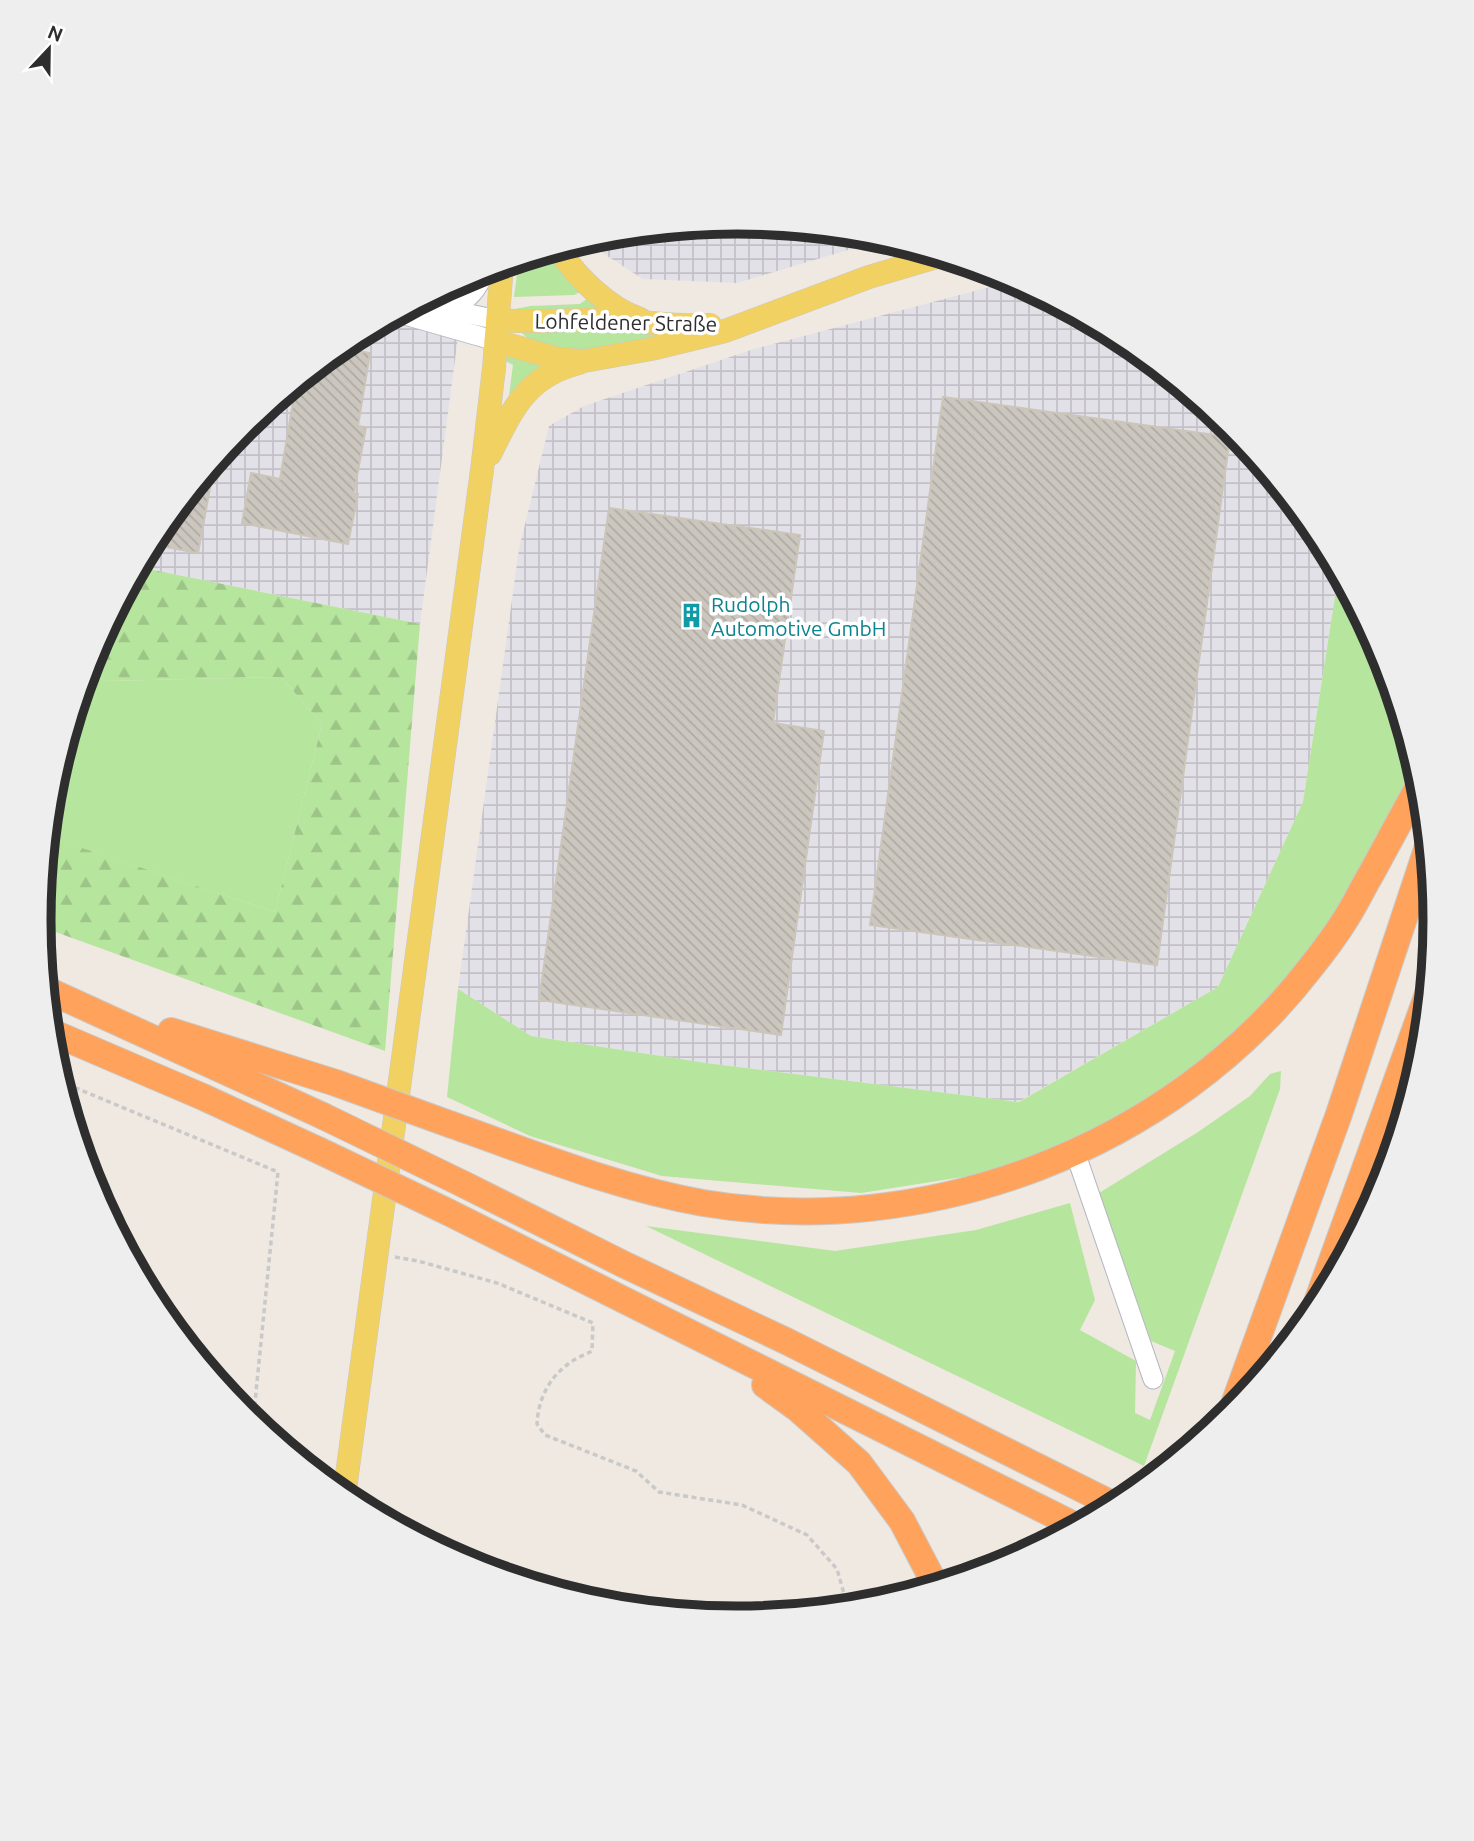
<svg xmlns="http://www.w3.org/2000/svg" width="1474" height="1841" font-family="Ubuntu,sans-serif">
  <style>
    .industrial { fill: url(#industrial-grid) }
    .grass { fill: #b6e59e }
    .forest { fill: url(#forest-firs) }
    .building { fill: url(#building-back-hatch); stroke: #cbc5ba; stroke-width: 2 }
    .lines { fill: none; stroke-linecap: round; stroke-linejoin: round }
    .minor-casing { stroke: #b4b7c1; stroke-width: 21 }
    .major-casing { stroke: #c9c9c9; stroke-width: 24 }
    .highway-casing { stroke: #c9c9c9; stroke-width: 28 }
    .path { stroke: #c9c9c9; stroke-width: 3.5; stroke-dasharray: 5 3.5; stroke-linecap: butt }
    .minor { stroke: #fff; stroke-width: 19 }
    .major { stroke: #f2d163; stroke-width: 23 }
    .highway { stroke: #ffa35c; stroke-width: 26 }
    .highway-bridge-casing { stroke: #c9c9c9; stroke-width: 28; stroke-linecap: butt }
    .highway-bridge { stroke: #ffa35c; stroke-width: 26 }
    .labels { text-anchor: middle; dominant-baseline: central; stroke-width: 7; stroke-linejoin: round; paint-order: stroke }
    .street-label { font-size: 21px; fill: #2e2e2e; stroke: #fff }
    .culture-label { font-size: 21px; fill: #0d838f; stroke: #fff; text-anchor: start }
    .rim { fill: none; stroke: #2e2e2e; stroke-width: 9 }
  </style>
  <defs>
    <pattern id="industrial-grid" width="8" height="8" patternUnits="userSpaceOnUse" patternTransform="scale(1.75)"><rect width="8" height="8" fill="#e3e1e8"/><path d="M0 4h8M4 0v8" fill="none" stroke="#c3c1c7"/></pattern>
    <pattern id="forest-firs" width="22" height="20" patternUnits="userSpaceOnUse" patternTransform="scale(1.75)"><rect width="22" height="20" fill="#b6e59e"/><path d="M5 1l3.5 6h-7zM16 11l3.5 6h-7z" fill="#9dc588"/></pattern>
    <pattern id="building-back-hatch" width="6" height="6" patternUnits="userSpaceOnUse" patternTransform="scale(1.75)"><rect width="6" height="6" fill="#cbc7bf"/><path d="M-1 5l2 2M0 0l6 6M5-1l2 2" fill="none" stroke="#afaba4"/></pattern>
  </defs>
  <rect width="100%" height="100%" fill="#efe9e1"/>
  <g class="industrial">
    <path d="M737 222 874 236 885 239 737 283 643 279 584 241 601 235Z"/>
    <path d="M466 277 420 624 138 567 156 532 243 426 349 340Z"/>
    <path d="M1016 282 1125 340 1231 427 1318 533 1339 571 1303 802 1218 987 1018 1102 706 1063 531 1036 458 989 519 549 549 426 584 406 754 349 982 289Z"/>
  </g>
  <g class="grass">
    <path d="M550 251 582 291 574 295 514 297 519 260Z"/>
    <path d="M588 298 601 311 517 312 515 309 530 306 580 304Z"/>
    <path d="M614 330 662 335 660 338 567 352 528 339 521 332Z"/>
    <path d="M507 354 542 365V367C528 374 520 384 509 395L513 365 506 361Z"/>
    <path d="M1339 571 1382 654 1415 760 1364 871 1284 987 1220 1051 1101 1133 988 1173 861 1193 662 1176 530 1136 447 1097 458 989 531 1036 706 1063 1019 1102 1218 987 1303 802Z"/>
    <path d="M87 669 105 681 281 677 322 724 275 912 66 843 49 817 52 784Z"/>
    <path d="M1281 1071 1280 1089 1144 1466 646 1226 835 1251 976 1230 1070 1203 1095 1300 1080 1330 1136 1361 1135 1413 1150 1420 1175 1351 1151 1341 1099 1193 1198 1132 1250 1096 1270 1074Z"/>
  </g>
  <path class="forest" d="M138 567 420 624 385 1051 39 926 49 817 67 843 275 912 322 724 281 677 105 681 87 669 92 653Z"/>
  <g class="building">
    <path d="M339 348 370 353 358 426 366 427 354 493 358 494 348 544 242 523 251 473 280 479 294 396 282 394Z"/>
    <path d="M943 397 1230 437 1157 965 870 925Z"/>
    <path d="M215 461 198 553 150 544 156 532Z"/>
    <path d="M609 508 800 535 773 723 824 731 781 1035 539 1000Z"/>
  </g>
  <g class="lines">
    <defs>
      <g id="minor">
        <path d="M410 307 450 310 498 320"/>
        <path d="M450 310C468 300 478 290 485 270"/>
        <path d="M398 313 496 341"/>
        <path d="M1075 1152 1153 1379"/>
      </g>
      <g id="major">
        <path d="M558 248C575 276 609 309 640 319"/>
        <path d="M498 320C532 323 567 319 601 320 637 320 673 327 710 325"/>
        <path d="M496 341 559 359 584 361 651 349 725 331 869 277 940 256"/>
        <path d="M490 454C513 409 525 377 579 363"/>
        <path d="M344 1497 482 470 494 368 502 265"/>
      </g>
      <g id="highway">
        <path d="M45 989 323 1116"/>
        <path d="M49 1031 203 1097 318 1150"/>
        <path d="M171 1031 336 1083"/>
        <path d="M452 1125C535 1154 617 1188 703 1203 927 1241 1172 1148 1311 967 1323 952 1335 936 1345 920 1355 905 1362 889 1371 874 1388 843 1404 813 1421 782"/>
        <path d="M463 1184 625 1265 786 1341 1116 1506"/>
        <path d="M448 1212 1078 1527"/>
        <path d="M1312 1316 1429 991"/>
        <path d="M765 1385 798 1409 859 1463 902 1521 936 1586"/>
        <path d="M1230 1415 1339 1114 1428 846"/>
      </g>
    </defs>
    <use href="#minor" class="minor-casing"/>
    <use href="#major" class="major-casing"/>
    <use href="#highway" class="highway-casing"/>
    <g class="path">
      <path d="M59 1081 278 1172 253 1422"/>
      <path d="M395 1257 418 1261 497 1283 593 1323 592 1351C584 1355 574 1359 567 1365 548 1379 538 1401 537 1424L545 1435 636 1471 659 1492 742 1505 807 1535 837 1569 848 1608"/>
    </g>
    <use href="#minor" class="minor"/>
    <use href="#major" class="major"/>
    <use href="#highway" class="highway"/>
    <defs>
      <g id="highway-bridge">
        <path d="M336 1083 452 1125"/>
        <path d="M323 1116 463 1184"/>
        <path d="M318 1150 448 1212"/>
      </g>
    </defs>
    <use href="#highway-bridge" class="highway-bridge-casing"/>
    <use href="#highway-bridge" class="highway-bridge"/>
  </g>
  <defs>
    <symbol id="building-bare" viewBox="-9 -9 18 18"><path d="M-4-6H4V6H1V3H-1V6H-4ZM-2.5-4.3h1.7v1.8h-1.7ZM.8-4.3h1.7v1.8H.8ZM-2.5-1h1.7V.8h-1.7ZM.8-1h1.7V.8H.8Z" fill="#0f9aa8" stroke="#fff" stroke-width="2.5" paint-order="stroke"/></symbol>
  </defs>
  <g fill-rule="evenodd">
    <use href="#building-bare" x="674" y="598" width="35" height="35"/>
  </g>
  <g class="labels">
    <g class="street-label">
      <text transform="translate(626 322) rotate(1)">Lohfeldener Straße</text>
    </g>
    <g class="culture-label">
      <text x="711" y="604">Rudolph<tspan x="711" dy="24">Automotive GmbH</tspan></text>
    </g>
  </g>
  <path d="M0 0H1474V1841H0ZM51 920a686 686 0 1 1 1372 0a686 686 0 1 1-1372 0Z" fill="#eee" fill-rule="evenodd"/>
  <path class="rim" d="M51 920a686 686 0 1 1 1372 0a686 686 0 1 1-1372 0Z"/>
  <g transform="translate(49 49) rotate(22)" stroke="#ffffff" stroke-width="5" paint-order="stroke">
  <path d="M0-5L12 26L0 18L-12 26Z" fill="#2e2e2e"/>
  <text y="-10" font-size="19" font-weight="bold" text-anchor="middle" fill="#2e2e2e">N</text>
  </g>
</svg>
